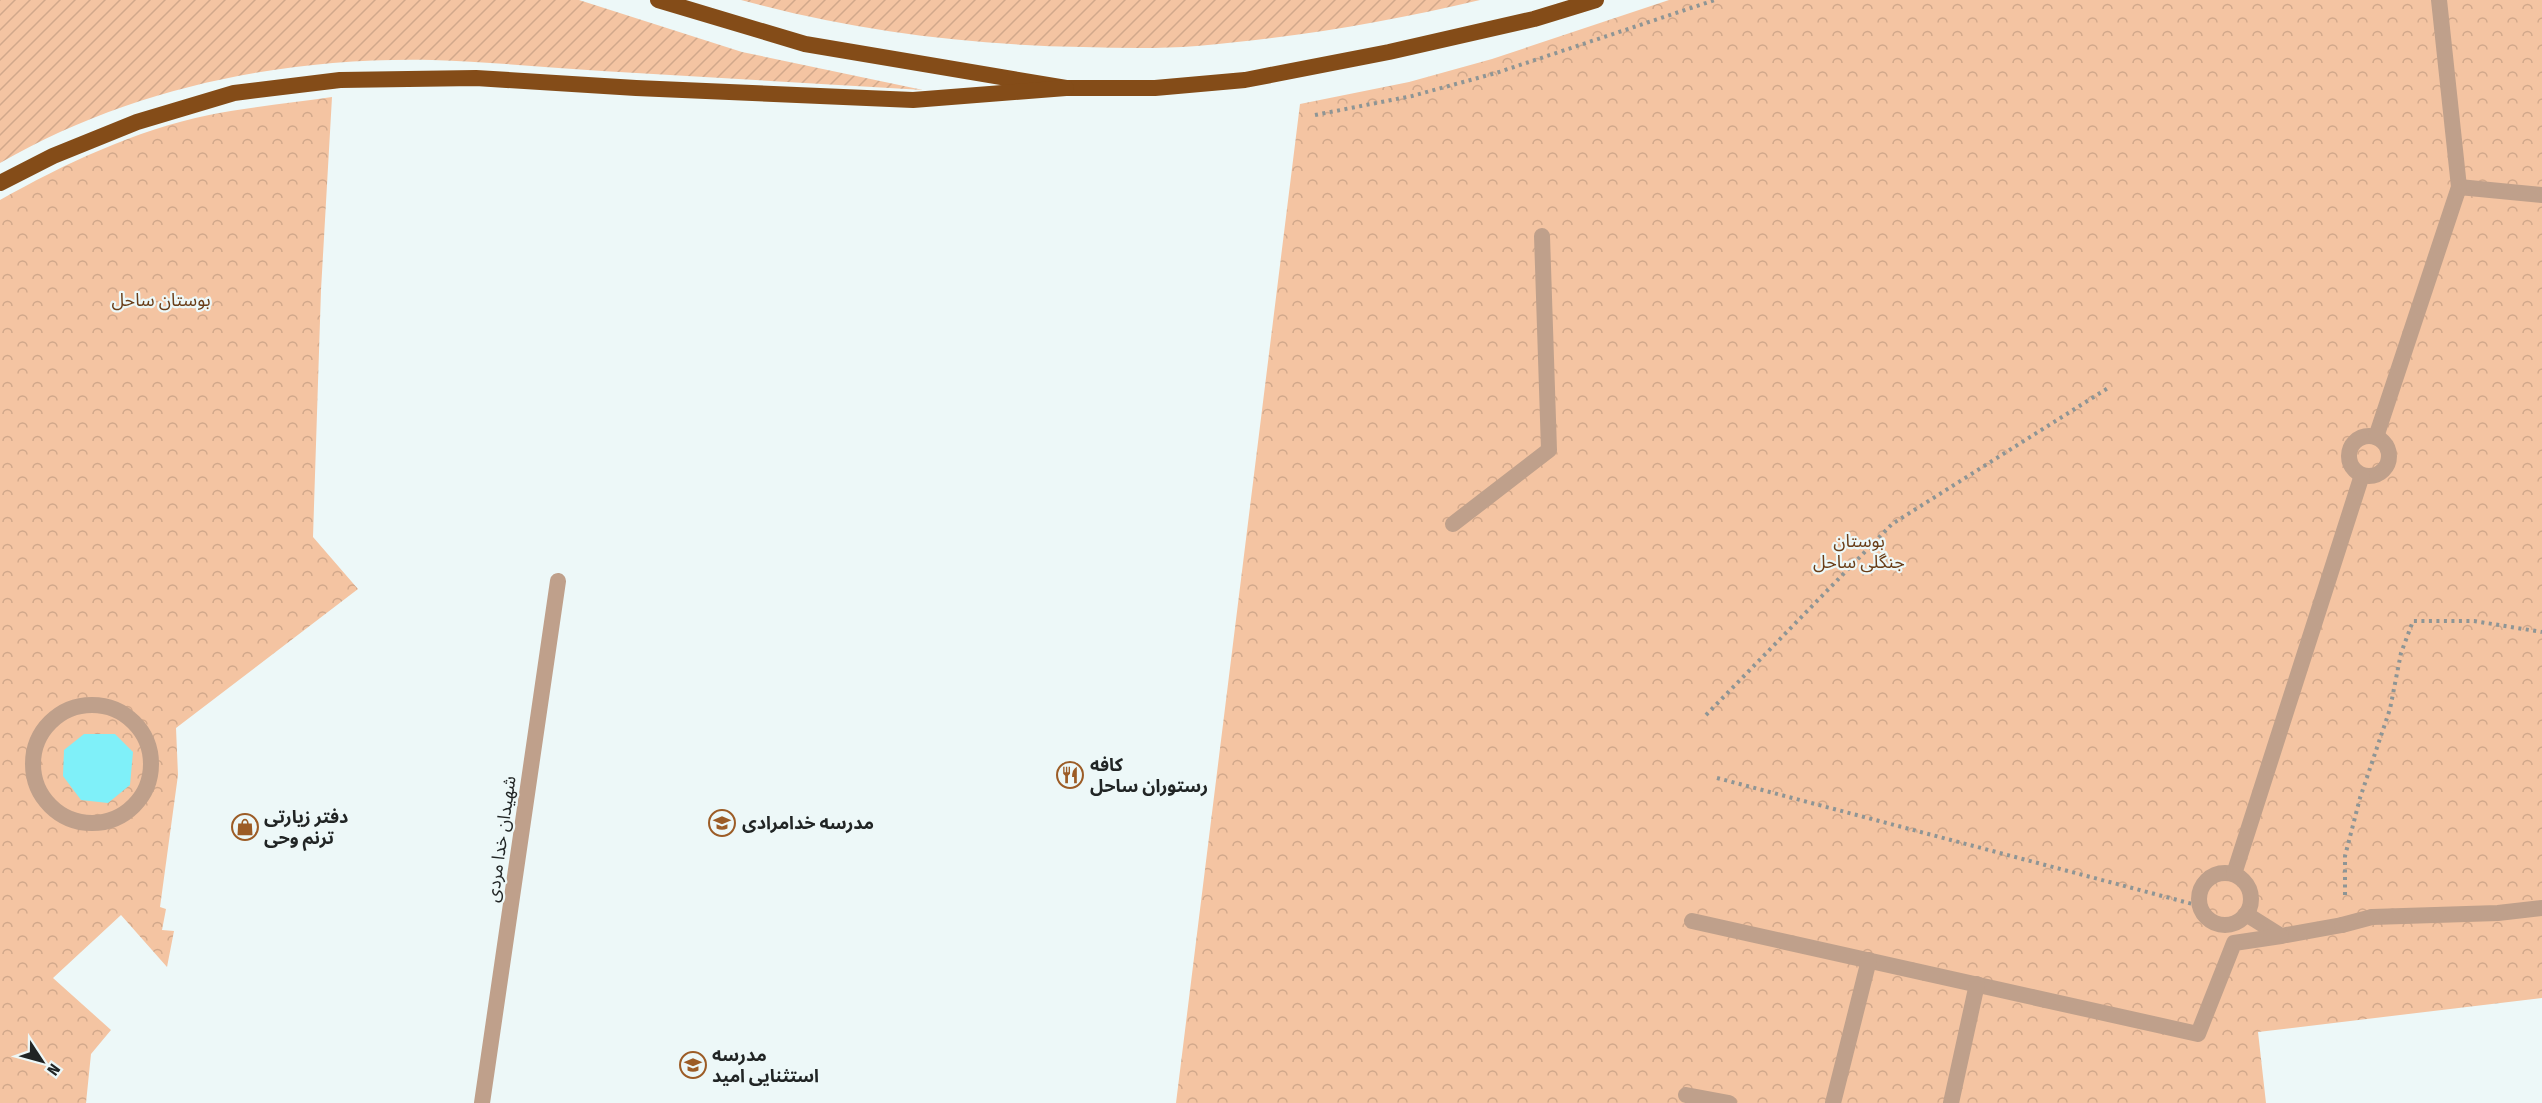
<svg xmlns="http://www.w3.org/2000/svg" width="2542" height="1103" font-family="'Fira Sans Condensed','Noto Sans Arabic',sans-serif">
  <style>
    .park { fill: url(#park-crowns) }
    .garden { fill: url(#garden-furrows) }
    .water { fill: #7ff0f9 }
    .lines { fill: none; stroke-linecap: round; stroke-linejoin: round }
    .path { stroke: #8e9595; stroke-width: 4; stroke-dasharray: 3 4.5; stroke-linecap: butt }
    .pedestrian { stroke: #bfa08b; stroke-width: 16 }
    .minor { stroke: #bfa08b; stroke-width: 16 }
    .trunk { stroke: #844c18; stroke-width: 16 }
    .pedestrian-bridge { stroke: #bfa08b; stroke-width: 16 }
    .labels { text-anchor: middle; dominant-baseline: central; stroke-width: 4.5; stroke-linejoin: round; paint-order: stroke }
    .park-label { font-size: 18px; fill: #693d17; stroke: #edf8f8 }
    .poi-label { font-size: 18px; font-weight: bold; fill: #212525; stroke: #edf8f8; text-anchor: start }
    .street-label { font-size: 18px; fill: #212525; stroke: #edf8f8 }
  </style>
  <defs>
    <pattern id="park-crowns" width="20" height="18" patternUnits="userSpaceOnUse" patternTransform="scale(1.5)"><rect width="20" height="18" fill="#f4c4a2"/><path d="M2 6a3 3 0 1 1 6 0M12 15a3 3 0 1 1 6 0" fill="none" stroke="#d1a88b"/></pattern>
    <pattern id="garden-furrows" width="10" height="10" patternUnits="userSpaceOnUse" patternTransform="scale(1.5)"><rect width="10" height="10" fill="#f4c4a2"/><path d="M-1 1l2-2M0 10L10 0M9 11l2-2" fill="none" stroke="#d1a88b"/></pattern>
  </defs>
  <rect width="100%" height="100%" fill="#edf8f8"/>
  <g class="park">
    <path d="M1669 0H2542V998L2258 1032 2266 1103H1176L1300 104 1409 82 1492 59Z"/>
    <path d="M332 97 321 290 313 537 358 589 176 728 178 775 160 907 166 909 162 930 174 931 167 967 121 915 53 978 111 1030 91 1054 86 1103H0V200C64 164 136 130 209 115 249 107 291 103 332 97Z"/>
  </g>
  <g class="garden">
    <path d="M0 0H579L742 52 923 90C816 84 709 77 602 71 545 67 488 62 432 60 282 57 130 88 0 163Z"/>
    <path d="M741 0H1480C1387 22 1293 38 1197 46 1159 49 1121 48 1083 47 968 45 853 31 741 0Z"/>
  </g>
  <path class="water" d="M84 734H115L133 752 130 785 108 803 81 800 63 776 64 750Z"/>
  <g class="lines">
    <g class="path">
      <path d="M1315 115 1412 96 1496 73 1715 0"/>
      <path d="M1706 715 1892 524 2108 388"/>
      <path d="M1717 778 2200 906"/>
      <path d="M2345 895V856L2360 798 2390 709 2401 653 2413 621H2474L2542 632"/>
    </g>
    <g class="pedestrian">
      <path d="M2459 187 2542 195"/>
      <circle cx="2369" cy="456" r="20"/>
      <path d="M2376 437 2459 187 2439 0"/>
      <path d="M1453 524 1549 450 1542 236"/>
      <circle cx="92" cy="764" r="59"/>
      <circle cx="2225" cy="899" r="26"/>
      <path d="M2234 874 2362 475"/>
      <path d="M2246 914 2281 936 2342 925"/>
      <path d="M2372 917 2498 913 2542 908"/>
      <path d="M1692 921 2198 1034 2234 943 2281 936"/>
      <path d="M1686 1095 1729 1103"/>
      <path d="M1833 1103 1869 960"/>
      <path d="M1951 1103 1977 984"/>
    </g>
    <path class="minor" d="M482 1103 558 581"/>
    <g class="trunk">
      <path d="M658 0 805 44 1066 88H1155L1245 80 1389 52 1534 19 1596 0"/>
      <path d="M0 183 53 156 137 122 234 93 340 80 476 78 636 88 913 100 1066 88"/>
    </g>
    <path class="pedestrian-bridge" d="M2342 925 2372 917"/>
  </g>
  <defs>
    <symbol id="restaurant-ring" viewBox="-11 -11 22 22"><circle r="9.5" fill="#edf8f8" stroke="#9c5c26" stroke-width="1.5"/><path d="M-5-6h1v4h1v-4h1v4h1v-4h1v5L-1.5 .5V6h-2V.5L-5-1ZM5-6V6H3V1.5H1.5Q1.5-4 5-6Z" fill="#9c5c26"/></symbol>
    <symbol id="school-ring" viewBox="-11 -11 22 22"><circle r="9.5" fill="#edf8f8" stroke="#9c5c26" stroke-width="1.5"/><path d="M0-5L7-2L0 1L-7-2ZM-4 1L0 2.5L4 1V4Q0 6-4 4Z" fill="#9c5c26"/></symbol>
    <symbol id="shop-ring" viewBox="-11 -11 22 22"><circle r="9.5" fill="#edf8f8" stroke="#9c5c26" stroke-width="1.5"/><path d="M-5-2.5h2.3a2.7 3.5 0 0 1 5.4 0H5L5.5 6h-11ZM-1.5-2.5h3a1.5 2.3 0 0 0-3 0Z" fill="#9c5c26"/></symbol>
  </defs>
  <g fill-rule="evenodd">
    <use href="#restaurant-ring" x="1055" y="760" width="30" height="30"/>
    <use href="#school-ring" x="707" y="808" width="30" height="30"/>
    <use href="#shop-ring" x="230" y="812" width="30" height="30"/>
    <use href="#school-ring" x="678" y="1050" width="30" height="30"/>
  </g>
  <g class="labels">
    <g class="park-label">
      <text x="161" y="300">بوستان ساحل</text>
      <text x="1859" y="541">بوستان<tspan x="1859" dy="21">جنگلی ساحل</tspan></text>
    </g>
    <g class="poi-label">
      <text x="1090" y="765">کافه<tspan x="1090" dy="21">رستوران ساحل</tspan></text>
      <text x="264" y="817">دفتر زیارتی<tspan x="264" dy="21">ترنم وحی</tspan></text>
      <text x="742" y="823">مدرسه خدامرادی</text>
      <text x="712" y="1055">مدرسه<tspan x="712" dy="21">استثنایی امید</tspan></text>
    </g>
    <g class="street-label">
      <text transform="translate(501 839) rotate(-82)">شهیدان خدا مردی</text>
    </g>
  </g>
  <g transform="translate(42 1061) rotate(126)" stroke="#edf8f8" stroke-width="4.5" paint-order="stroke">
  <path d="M0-4.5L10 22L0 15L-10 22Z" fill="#212525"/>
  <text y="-9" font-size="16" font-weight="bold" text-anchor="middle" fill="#212525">N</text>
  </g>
</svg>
